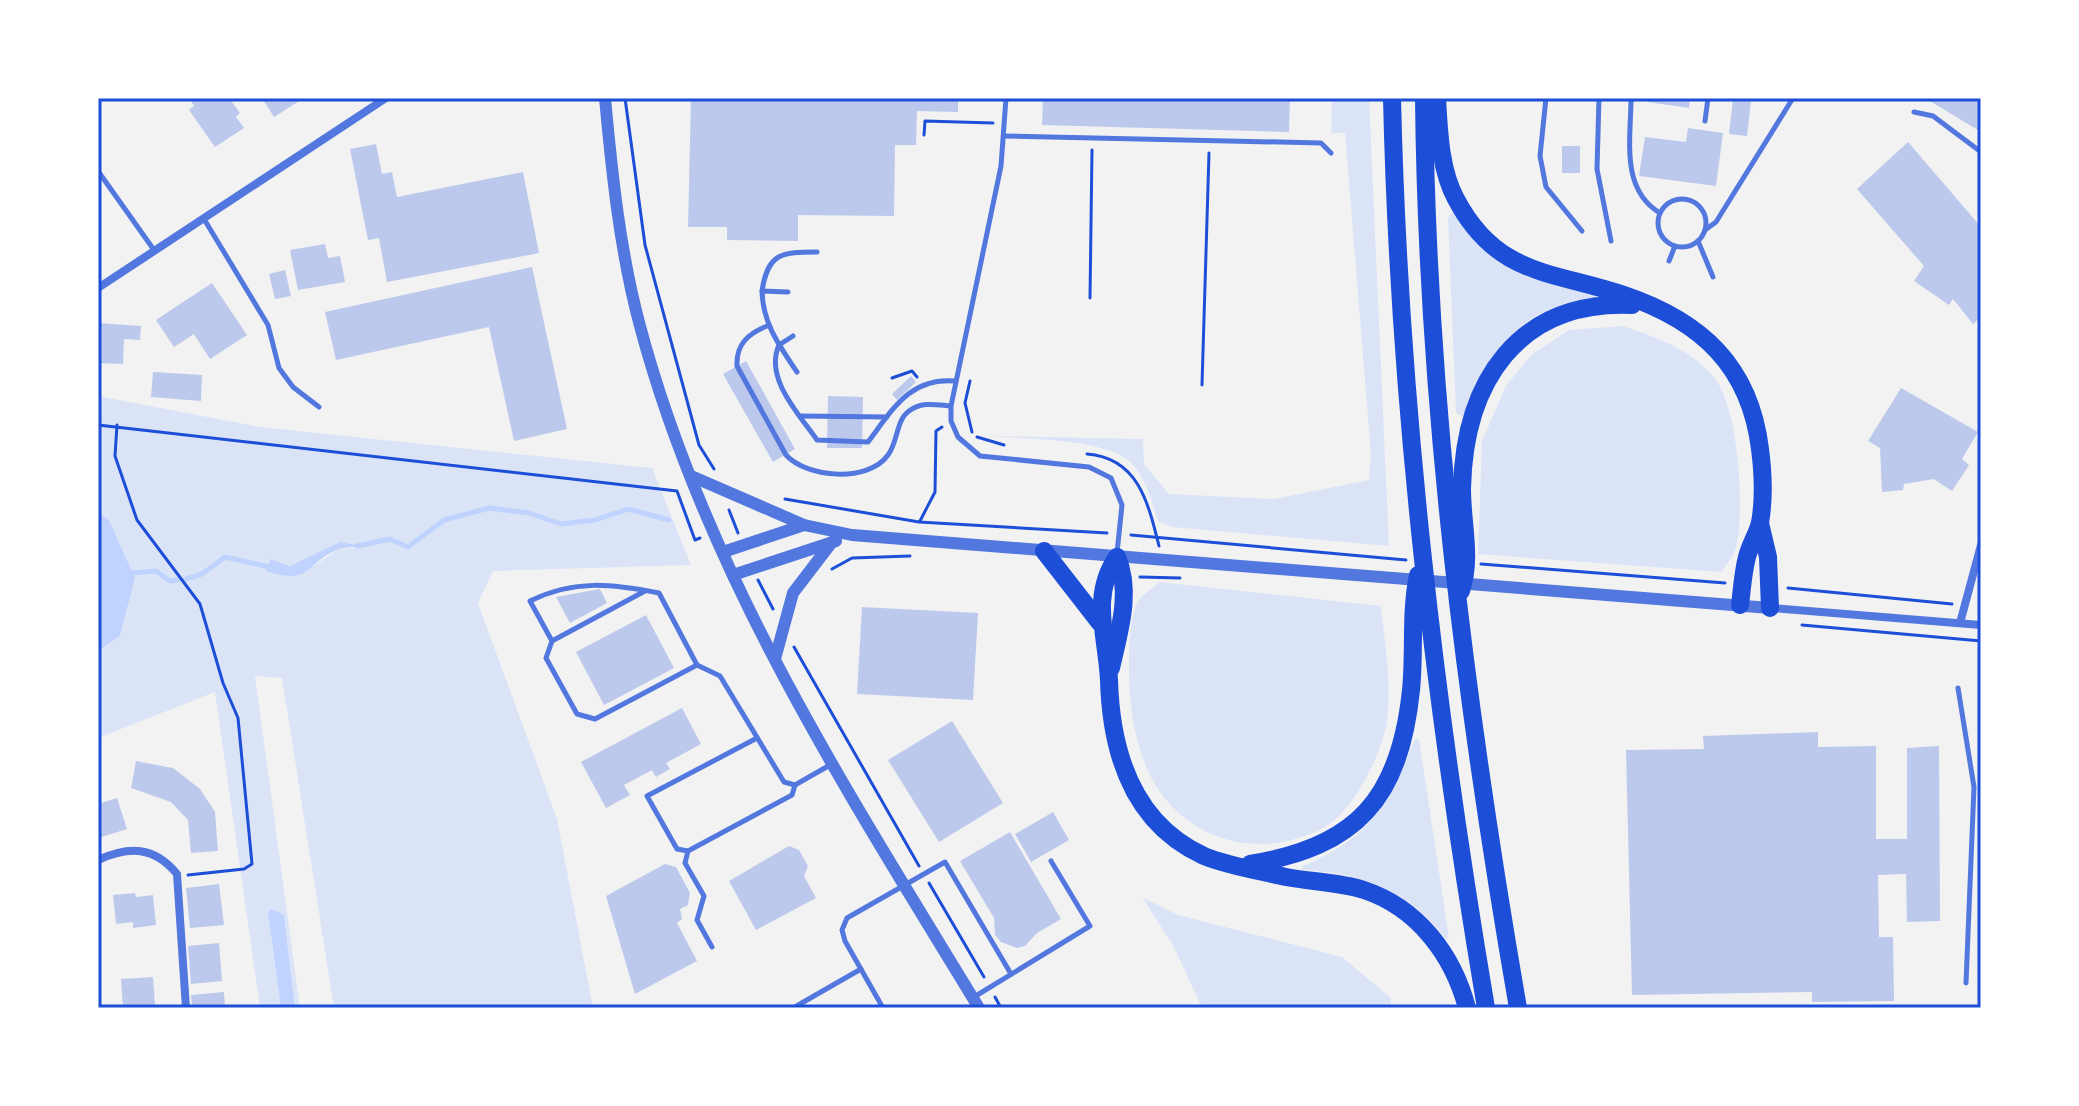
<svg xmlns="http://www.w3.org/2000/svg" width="2079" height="1106" font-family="'DM Sans',sans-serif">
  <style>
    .green { fill: #dbe4f7; fill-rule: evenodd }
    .water { fill: #bfd3fe }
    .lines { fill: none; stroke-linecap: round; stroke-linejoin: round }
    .stream { stroke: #bfd3fe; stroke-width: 5 }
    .building { fill: #bdc9ec }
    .path { stroke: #1d4ed8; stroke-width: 3 }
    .service { stroke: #5277de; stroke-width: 5 }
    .minor { stroke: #5277de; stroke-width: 8 }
    .tertiary { stroke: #5277de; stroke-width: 12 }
    .motorway { stroke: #1d4ed8; stroke-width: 18 }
    .neatline { fill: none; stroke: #1d4ed8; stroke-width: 3 }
  </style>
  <rect width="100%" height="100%" fill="#f2f2f2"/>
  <g class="green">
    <path d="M1332 98H1369L1389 546 1172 527 1158 521C1152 501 1144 473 1128 460 1099 438 1022 439 986 436L1143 439 1144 464 1169 494 1274 499 1369 480 1371 455 1345 132 1331 134Z"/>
    <path d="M1455 210 1494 257 1593 294 1597 299C1579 304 1559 307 1542 313 1508 327 1475 384 1463 416L1456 413 1448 217Z"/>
    <path d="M1623 326C1658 338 1688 348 1713 376 1739 405 1746 515 1735 551 1732 558 1726 566 1721 572L1478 554 1482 441 1506 386 1531 355 1569 330Z"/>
    <path d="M98 396 260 427 652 468 691 565 493 571 478 603 557 819 593 1008H334L282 678 255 676 300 1008H295L284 915 268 913 281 1008H260L215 692 98 738V651L120 636 135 578 109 520 98 513ZM340 542 360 547 337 550 314 566 266 570 272 559 290 566Z"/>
    <path d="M1159 582 1381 606C1385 645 1393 688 1386 727 1379 759 1352 813 1323 828 1270 856 1207 847 1168 802 1138 768 1130 718 1129 676 1129 654 1128 624 1137 603 1141 596 1153 588 1159 582Z"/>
    <path d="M1415 739H1419L1449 938 1446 939C1408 890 1363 873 1302 870L1303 866C1371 837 1389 805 1415 739Z"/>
    <path d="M1142 897 1178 915 1342 957 1390 997 1392 1008H1202L1174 947Z"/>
  </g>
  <g class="water">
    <path d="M98 513 109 520 135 578 120 636 98 651Z"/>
    <path d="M340 542 363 546C355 547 344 547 337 550 305 563 312 586 266 571L271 559 290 566Z"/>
    <path d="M271 909 284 915 295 1008H281L268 913Z"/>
  </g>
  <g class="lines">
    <g class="stream">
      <path d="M357 546 390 539 408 547 444 520 489 508 529 513 561 524 595 520 628 509 669 520"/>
      <path d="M132 573 156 571 170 581 178 580"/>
      <path d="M186 579 202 574 225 557 274 568"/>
    </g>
  </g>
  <g class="building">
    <path d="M189 98H229L240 113 236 117 244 128 215 147 189 110 194 106Z"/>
    <path d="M262 98H304L274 117Z"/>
    <path d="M691 98H958V112L917 111 916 145H895L894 216 798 215V241L727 240V227H688Z"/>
    <path d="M1043 98H1290L1289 132 1042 125Z"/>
    <path d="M1649 98H1690L1689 108 1648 102Z"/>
    <path d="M1925 98H1981V132Z"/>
    <path d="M1733 99 1751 101 1747 136 1729 134Z"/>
    <path d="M1688 128 1723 133 1716 186 1639 176 1645 137 1686 142Z"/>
    <path d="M1908 142 1981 227V317L1973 324 1953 299 1949 305 1914 281 1924 266 1857 189Z"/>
    <path d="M376 144 382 174 392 172 397 197 523 172 539 253 387 282 379 238 368 240 350 149Z"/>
    <rect x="1562" y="146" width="18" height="27"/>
    <path d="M325 244 328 258 340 256 345 282 298 290 290 250Z"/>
    <path d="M532 267 567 429 514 441 489 327 336 360 325 312Z"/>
    <path d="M285 270 291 296 275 299 269 274Z"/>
    <path d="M212 283 247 335 210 359 194 334 174 347 156 320Z"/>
    <path d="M98 323 141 326 140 340 124 339 123 364 98 363Z"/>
    <path d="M746 361 795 449 773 462 723 374Z"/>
    <path d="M153 372 202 375 201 401 151 397Z"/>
    <path d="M911 376 916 382 897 400 892 394Z"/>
    <path d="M1901 388 1978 432 1962 459 1969 465 1952 491 1934 479 1904 484 1903 490 1882 492 1880 448 1868 441Z"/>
    <path d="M828 396 863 397 862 448H827Z"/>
    <path d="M600 589 607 603 570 623 556 597Z"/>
    <path d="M862 607 978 613 973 700 857 694Z"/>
    <path d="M646 615 674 668 604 705 576 652Z"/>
    <path d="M682 708 701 744 666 763 670 769 656 777 652 770 624 785 630 795 606 808 581 762Z"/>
    <path d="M952 721 1003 803 939 842 888 760Z"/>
    <path d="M1818 732V747L1876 746V839H1907V748L1939 746 1940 921 1907 922 1906 874 1878 875 1879 937H1893L1894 1001 1812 1002V992L1632 995 1626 750 1704 749 1703 736Z"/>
    <path d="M136 761 173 768 200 789 215 812 218 851 191 853 188 820 171 802 131 788Z"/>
    <path d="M117 798 127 829 98 838V804Z"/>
    <path d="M1053 812 1069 840 1031 862 1015 834Z"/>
    <path d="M1010 832 1061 919 1037 933 1025 946 1017 948 1001 942 995 935 994 918 960 861Z"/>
    <path d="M789 846 799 850 808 866 804 876 816 898 756 930 729 881Z"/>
    <path d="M665 864 676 867 690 893 688 905 680 909 682 919 677 923 697 961 635 994 606 896Z"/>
    <path d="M219 884 224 925 190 928 186 888Z"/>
    <path d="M135 893 136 897 153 895 156 925 133 928V922L116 924 113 895Z"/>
    <path d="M219 943 222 981 191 984 188 946Z"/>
    <path d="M153 977 155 1006 123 1008 121 979Z"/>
    <path d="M224 992 225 1008H192L191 995Z"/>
  </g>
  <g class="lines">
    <g class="path">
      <path d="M625 98 645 245 699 445 714 469"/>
      <path d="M924 135 925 121 993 123"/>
      <path d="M1090 298 1092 150"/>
      <path d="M892 378 912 371 917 377"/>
      <path d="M970 381 965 403 972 432"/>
      <path d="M1202 385 1209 153"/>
      <path d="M98 425 677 491 695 540 700 538"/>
      <path d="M117 425 115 456 137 520 200 604 223 683 238 718 252 864 244 869 188 875"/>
      <path d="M977 437 1004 445"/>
      <path d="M1087 454C1138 458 1148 502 1159 546"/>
      <path d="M785 499 919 522 1107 533"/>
      <path d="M729 510 738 533"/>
      <path d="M920 521 935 492 936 431 942 427"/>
      <path d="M1131 535 1406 560"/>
      <path d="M1481 564 1725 583"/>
      <path d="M832 569 852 558 910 556"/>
      <path d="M1140 577 1180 578"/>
      <path d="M758 580 773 609"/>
      <path d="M1788 588 1952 604"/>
      <path d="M1802 625 1981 641"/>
      <path d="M794 647 919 866"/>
      <path d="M929 883 984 977"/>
      <path d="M995 997 1001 1008"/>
    </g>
    <g class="service">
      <path d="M1006 98 1001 166 951 406V421L958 437 980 456 1089 467 1111 478 1122 505 1117 553"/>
      <path d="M1546 98 1540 156 1546 187 1582 231"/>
      <path d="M1599 98 1597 169 1611 241"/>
      <path d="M1631 98C1631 139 1620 189 1660 213"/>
      <path d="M1914 112 1933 116 1981 152"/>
      <path d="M1705 121 1708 98"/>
      <path d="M1005 136 1321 143 1331 153"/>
      <path d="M98 171 154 250"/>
      <circle cx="1682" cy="223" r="24"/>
      <path d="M204 219 268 325 279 368 293 387 319 407"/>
      <path d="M1705 230 1716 222 1793 98"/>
      <path d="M1698 241 1713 277"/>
      <path d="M1669 261 1675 246"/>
      <path d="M762 291C768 253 781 252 817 252"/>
      <path d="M788 292 762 291C763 324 779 345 797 372"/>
      <path d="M767 326C748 334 736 344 737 366L786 455C807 478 868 483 888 455 898 442 896 420 909 411 922 401 937 405 951 406"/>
      <path d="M793 336 779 345C764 378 799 414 817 440L868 442C893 409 910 377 955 381"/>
      <path d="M801 416 887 417"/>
      <path d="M552 641 645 591"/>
      <path d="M697 665 595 719 577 714 546 658 552 641 530 601C575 579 612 584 659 593L697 665 720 676 784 782 795 785 830 765"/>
      <path d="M1958 688 1974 787 1966 983"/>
      <path d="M688 851 677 849 647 796 757 738"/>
      <path d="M712 947 697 920 704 896 685 863 688 851 792 795 795 785"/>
      <path d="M974 997 1090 926 1051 861"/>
      <path d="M793 1008 861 969"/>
      <path d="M883 1008 845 941 842 930 847 918 945 862 1011 974"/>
    </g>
    <g class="minor">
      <path d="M98 288 386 98"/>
      <path d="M1771 608 1981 625"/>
      <path d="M1960 623 1981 545"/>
      <path d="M98 860C129 846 154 846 177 874L186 1008"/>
    </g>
    <g class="tertiary">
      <path d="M605 98C612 174 620 252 640 326 706 574 847 791 979 1008"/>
      <path d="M691 476 804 525 852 535 1770 608"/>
      <path d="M723 552 804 525"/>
      <path d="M733 575 836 541"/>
      <path d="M775 659 793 593 832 542"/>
    </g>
    <g class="motorway">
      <path d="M1392 98C1399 404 1435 706 1486 1008"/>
      <path d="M1424 98C1427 403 1466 708 1518 1008"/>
      <path d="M1437 98C1439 131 1440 170 1456 199 1497 277 1554 271 1624 295 1701 321 1750 366 1760 449 1763 472 1764 500 1760 523 1757 534 1750 545 1747 557 1743 572 1742 589 1740 605"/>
      <path d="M1760 523 1768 557 1770 608"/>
      <path d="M1044 551 1100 623"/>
      <path d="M1117 557C1090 596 1107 637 1109 680 1111 752 1132 823 1204 856 1228 866 1260 871 1286 877 1312 882 1339 882 1364 890 1418 908 1453 955 1467 1008"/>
      <path d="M1461 591C1472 558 1462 524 1462 489 1464 382 1518 300 1632 305"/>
      <path d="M1111 668C1119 632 1132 592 1117 557"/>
      <path d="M1250 864C1357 847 1400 798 1411 690 1415 651 1410 614 1418 575"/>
    </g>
  </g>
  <rect width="2079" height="1106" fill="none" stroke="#ffffff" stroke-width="200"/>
  <rect x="100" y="100" width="1879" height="906" class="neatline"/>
</svg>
